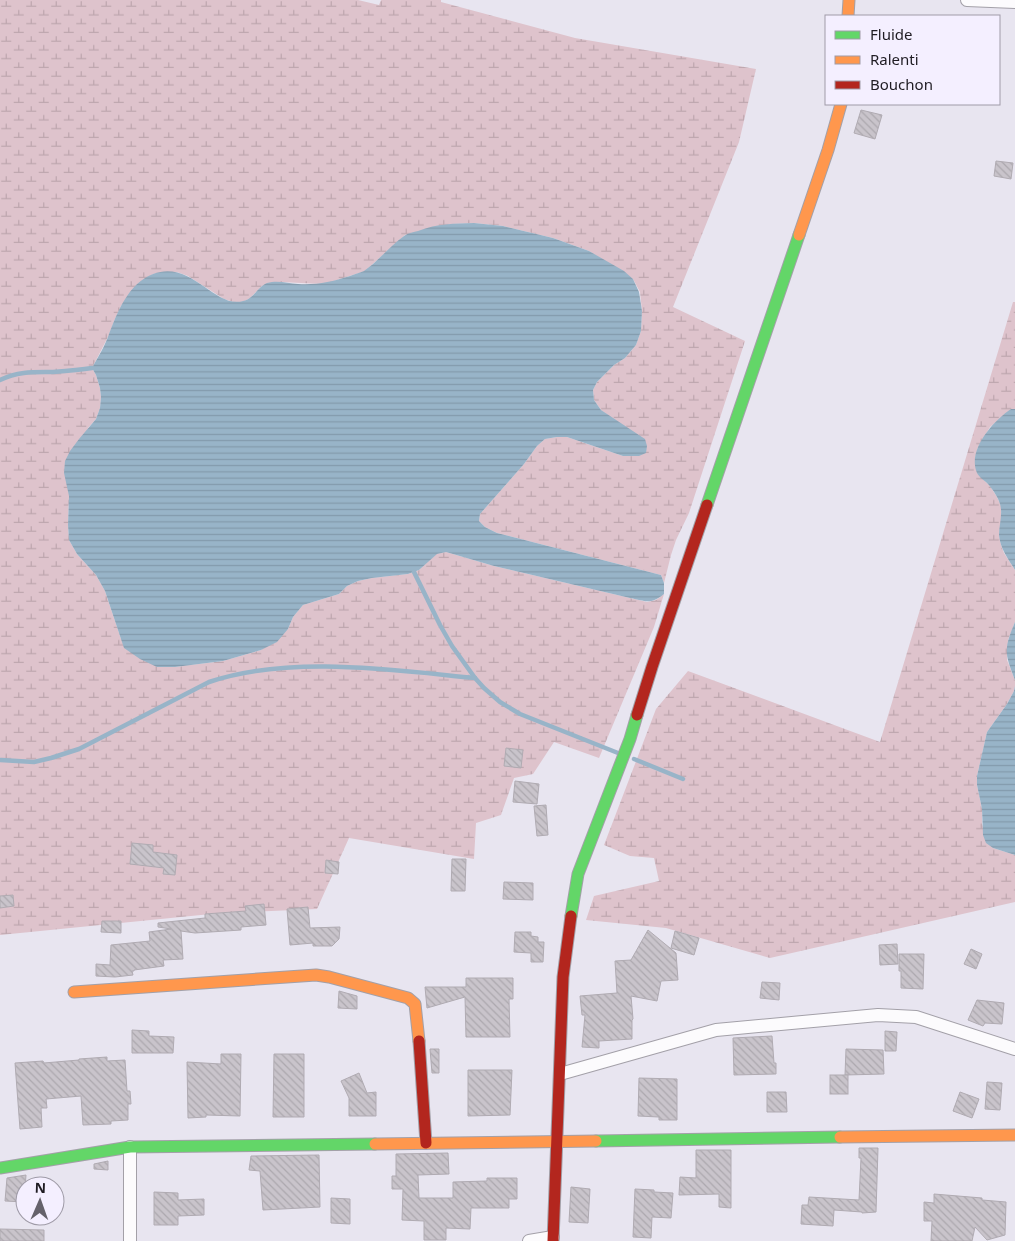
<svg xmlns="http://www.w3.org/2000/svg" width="1015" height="1241" font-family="'Noto Sans',sans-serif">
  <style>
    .wetland { fill: url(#wetland-marsh) }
    .water { fill: url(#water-rules) }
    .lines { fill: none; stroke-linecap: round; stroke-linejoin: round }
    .stream { stroke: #98b4c8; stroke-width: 4.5 }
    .building { fill: url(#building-back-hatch); stroke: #b0abb2 }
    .street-casing { stroke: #a3a0a8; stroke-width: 14 }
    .fast-casing { stroke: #a3a0a8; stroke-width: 13 }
    .slow-casing { stroke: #a3a0a8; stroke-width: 13 }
    .jam-casing { stroke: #a3a0a8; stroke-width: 13 }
    .street { stroke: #fcfbfd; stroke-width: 12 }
    .fast { stroke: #63d668; stroke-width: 11 }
    .slow { stroke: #ff974d; stroke-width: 11 }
    .jam { stroke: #b3261e; stroke-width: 11 }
  </style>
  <defs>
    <pattern id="wetland-marsh" width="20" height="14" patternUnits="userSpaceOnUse" patternTransform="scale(1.25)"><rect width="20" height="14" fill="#dec3cc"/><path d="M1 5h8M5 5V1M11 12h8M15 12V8" fill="none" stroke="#bea7af"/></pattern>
    <pattern id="water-rules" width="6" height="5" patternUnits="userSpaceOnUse" patternTransform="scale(1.25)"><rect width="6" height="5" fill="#98b4c8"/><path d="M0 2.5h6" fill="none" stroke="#839aac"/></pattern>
    <pattern id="building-back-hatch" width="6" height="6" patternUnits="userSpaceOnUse" patternTransform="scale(1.25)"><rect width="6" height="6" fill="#c9c4cb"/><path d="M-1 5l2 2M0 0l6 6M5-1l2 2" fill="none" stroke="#aca8ae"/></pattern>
  </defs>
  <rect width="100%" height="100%" fill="#e8e5f0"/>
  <g class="wetland">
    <path d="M0 0H358L379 5 381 0H441V2L575 38 756 69 739 142 673 307 745 341 689 513 676 540 671 555 664 583 661 575 497 533 485 527 479 521 480 514 524 464 537 446 545 439 557 437H567L623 456 609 416 601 410 594 400 593 390 597 382 614 365 625 358 636 345 641 331 642 311 640 292 633 279 589 251 553 238 503 226 474 223 452 224 405 235 365 271 331 282 320 284 282 282 262 286 250 298 245 301 236 303 224 299 188 276 177 272H167L153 274 141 282 121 306 114 321 109 335 92 368 96 375 100 388 101 397 100 408 96 419 88 428 69 496 68 525 69 540 77 554 96 575 105 591 121 639 175 667 223 661 261 650 288 629 293 617 303 605 339 594 347 586 358 581 372 578 408 574 419 570 436 554 446 552 494 566 647 602 656 600 664 594 654 627 599 758 554 742 533 774 514 778 501 815 476 823 474 859 349 838 317 909 221 913 0 935Z"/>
    <path d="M1013 302H1015V409H1011L990 427 978 447 975 459 978 474 990 486 997 497 1001 506V520L999 534 1001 545 1004 553 1015 570V622L1008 640 1007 660 1015 680V686L1014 691 1007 704 987 732 977 776V785L982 809V824L993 848 1015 855V902L770 958 666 928 586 920 594 896 659 881 654 858 630 856 604 845 656 709 688 671 880 742Z"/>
  </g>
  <g class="water">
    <path d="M474 223 503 226 553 238 589 251 624 271 633 279 639 292 642 311 641 331 636 345 625 358 614 365 597 382 593 390 594 400 601 410 645 439 647 446 646 453 639 456H623L567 437H557L545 439 537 446 524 464 480 514 479 521 485 527 497 533 661 575 664 583V594C650 605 646 601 630 598L494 566 446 552 437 554 419 570 408 574 372 578 358 581 347 586 339 594 303 605 293 617 288 629 277 642 261 650 223 661 175 667H157L140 659 124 648 105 591 96 575 77 554 69 540 68 525 69 496 64 473 65 461 70 451 79 439 96 419 100 408 101 397 100 388 96 375 92 368C98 357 105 346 109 334 118 311 128 284 153 274 191 259 215 309 243 301 254 299 257 287 267 283 277 280 288 283 298 284 317 285 331 282 350 276 354 274 360 273 364 271 367 269 370 266 373 264 383 255 393 244 404 236 408 233 414 232 418 231 438 223 454 224 474 223Z"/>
    <path d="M1011 409H1015V570C1008 559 1000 548 999 535 999 525 1003 514 1000 504 998 497 993 490 988 484 985 481 979 477 977 473 967 450 993 421 1011 409Z"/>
    <path d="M1015 622V680C1004 653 1004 648 1015 622Z"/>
    <path d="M1015 686V855L993 848 986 843 983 835 982 809 977 785V776L987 732 1007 704 1014 691Z"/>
  </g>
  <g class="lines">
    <g class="stream">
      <path d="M0 380C18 371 34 372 53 372 66 371 79 370 92 368"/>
      <path d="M414 572 440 625 452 646 475 678 484 688 500 702 520 714 618 753"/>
      <path d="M634 759 683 779"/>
      <path d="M0 760 34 762 51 758 79 749 209 682C289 655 392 670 475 678"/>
    </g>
  </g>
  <g class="building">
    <path d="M861 110 882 115 875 139 854 133Z"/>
    <path d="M996 161 1013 163 1011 179 994 176Z"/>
    <path d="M506 748 523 750 521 768 504 766Z"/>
    <path d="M515 781 539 784 537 804 513 802Z"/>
    <path d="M546 805 548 835 537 836 534 806Z"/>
    <path d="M132 843 153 845V852L177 855 175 875 163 874 164 868 130 864Z"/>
    <path d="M452 859H466L465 891H451Z"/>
    <path d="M326 860 339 862 338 874 325 873Z"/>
    <path d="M504 882 533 883V900L503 899Z"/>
    <path d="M13 895 14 906 0 908V896Z"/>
    <path d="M264 904 266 925 241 927V930L195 933 181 931 183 959 163 960 164 966 134 970V971H132L133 975 115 977 96 976V964L110 965 111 945 150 941 149 932 171 929 158 927V923L205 918V914L246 911 245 906Z"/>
    <path d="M308 907 310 928 340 927 339 939 332 946H313V943L290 945 287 909Z"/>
    <path d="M102 921H121V933L101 932Z"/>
    <path d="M648 930 676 953 678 980 661 981 657 1001 631 996 633 1019 632 1020V1039L599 1041V1048L582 1047 585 1015H582L580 996 617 993 615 961 631 960Z"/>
    <path d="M675 931 699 938 694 955 671 948Z"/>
    <path d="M515 932H531V936L538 937V942H544L543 962H531V953L514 952Z"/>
    <path d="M897 944 898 964 880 965 879 945Z"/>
    <path d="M971 949 982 954 976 969 964 964Z"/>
    <path d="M899 954H924L923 989 901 988V971H899Z"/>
    <path d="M466 978H513V999H509L510 1037H466L465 997 427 1008 425 987H466Z"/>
    <path d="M762 982 780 983 779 1000 760 998Z"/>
    <path d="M339 991 357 996V1009L338 1008Z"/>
    <path d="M977 1000 1004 1003 1002 1024 985 1023 983 1026 968 1020Z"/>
    <path d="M132 1030 149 1031V1036L174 1037 173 1053H132Z"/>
    <path d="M885 1031 897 1032 896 1051H885Z"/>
    <path d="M772 1036 774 1063H776V1074L734 1075 733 1038Z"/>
    <path d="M430 1049H439V1073H432Z"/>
    <path d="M846 1049 883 1050 884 1074 845 1075Z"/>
    <path d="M221 1054H241L240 1116 206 1115V1117L188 1118 187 1062 221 1064Z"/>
    <path d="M274 1054H304V1117H273Z"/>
    <path d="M107 1057V1061L125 1060 127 1091H130L131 1104H128V1120L111 1121V1124L83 1125 81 1096 46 1099 47 1108H41L42 1127 20 1129 15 1063 43 1061 44 1063 79 1060V1059Z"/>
    <path d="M468 1070H512L510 1115 468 1116Z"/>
    <path d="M359 1073 367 1093 376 1092V1116H349V1098L341 1081Z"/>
    <rect x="830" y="1075" width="18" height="19"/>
    <path d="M639 1078 677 1079V1120H659V1117L638 1116Z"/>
    <path d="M987 1082 1002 1083 1000 1110 985 1109Z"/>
    <path d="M767 1092H786L787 1112H767Z"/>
    <path d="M960 1092 979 1099 972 1118 953 1111Z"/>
    <path d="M859 1148H878L876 1212 862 1213V1212L834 1210 833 1226 801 1224 802 1205H808L809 1197 859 1200 861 1158H859Z"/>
    <path d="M696 1150H731V1208L719 1207V1194L679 1195 680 1177 696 1178Z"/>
    <path d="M448 1153 449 1174 418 1175 419 1198H453V1182L487 1181V1178H517V1199H509V1208H471L470 1229 446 1228V1240H424V1221L402 1220 403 1189H392V1176H396V1154Z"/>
    <path d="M319 1155 320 1207 263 1210 260 1171 249 1170 251 1156Z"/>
    <path d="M108 1161V1170L94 1169V1164Z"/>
    <path d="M26 1175 24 1202 5 1201 7 1178Z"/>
    <path d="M571 1187 590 1189 588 1223 569 1222Z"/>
    <path d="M635 1189 654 1190V1192L673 1193 671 1218 652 1217 651 1238 633 1237Z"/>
    <path d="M154 1192 178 1193V1200L204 1199V1215L178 1216V1225H154Z"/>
    <path d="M934 1194 982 1198V1200L1006 1202 1005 1235 987 1240 975 1227 972 1241H931L932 1221H924V1202L934 1203Z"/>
    <path d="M331 1198 350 1199V1224L331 1223Z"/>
    <path d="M0 1229 44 1230V1241H0Z"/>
  </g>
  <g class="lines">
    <defs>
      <g id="street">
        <path d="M967 0 1015 2"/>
        <path d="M560 1074 716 1030 878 1015 916 1017 1015 1049"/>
        <path d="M130 1241V1147"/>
        <path d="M529 1241 553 1237"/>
      </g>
      <g id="fast">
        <path d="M707 505 799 235"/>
        <path d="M571 916 578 874 630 739 637 715"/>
        <path d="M596 1141 840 1137"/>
        <path d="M0 1168 130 1147 375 1144"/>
      </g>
      <g id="slow">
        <path d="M848 16 849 0"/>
        <path d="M799 235 828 150 841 104"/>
        <path d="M74 992 316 975 329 977 408 998 415 1004 419 1041"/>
        <path d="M840 1137 1015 1135"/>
        <path d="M375 1144 596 1141"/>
      </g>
      <g id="jam">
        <path d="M637 715 652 667 707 505"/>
        <path d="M419 1041 426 1143"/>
        <path d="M553 1241 563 977 571 916"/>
      </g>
    </defs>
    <use href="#street" class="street-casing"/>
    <use href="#fast" class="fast-casing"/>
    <use href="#slow" class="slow-casing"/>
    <use href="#jam" class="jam-casing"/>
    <use href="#street" class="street"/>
    <use href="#fast" class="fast"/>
    <use href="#slow" class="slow"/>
    <use href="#jam" class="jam"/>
  </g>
  <rect x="825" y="15" width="175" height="90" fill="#f4efff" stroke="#9f9ba7"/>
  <rect x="835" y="31" width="25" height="8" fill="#63d668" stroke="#9f9ba7"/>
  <text x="870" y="40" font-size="15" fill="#1f1c23">Fluide</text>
  <rect x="835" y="56" width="25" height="8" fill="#ff974d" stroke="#9f9ba7"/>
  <text x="870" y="65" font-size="15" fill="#1f1c23">Ralenti</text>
  <rect x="835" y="81" width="25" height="8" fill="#b3261e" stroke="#9f9ba7"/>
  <text x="870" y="90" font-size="15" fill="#1f1c23">Bouchon</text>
  <g transform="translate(40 1201) rotate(2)"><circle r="24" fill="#f4efff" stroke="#9f9ba7"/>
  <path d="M0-4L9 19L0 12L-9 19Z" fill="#65626b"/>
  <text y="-8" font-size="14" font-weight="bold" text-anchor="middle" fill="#1f1c23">N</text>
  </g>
</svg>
